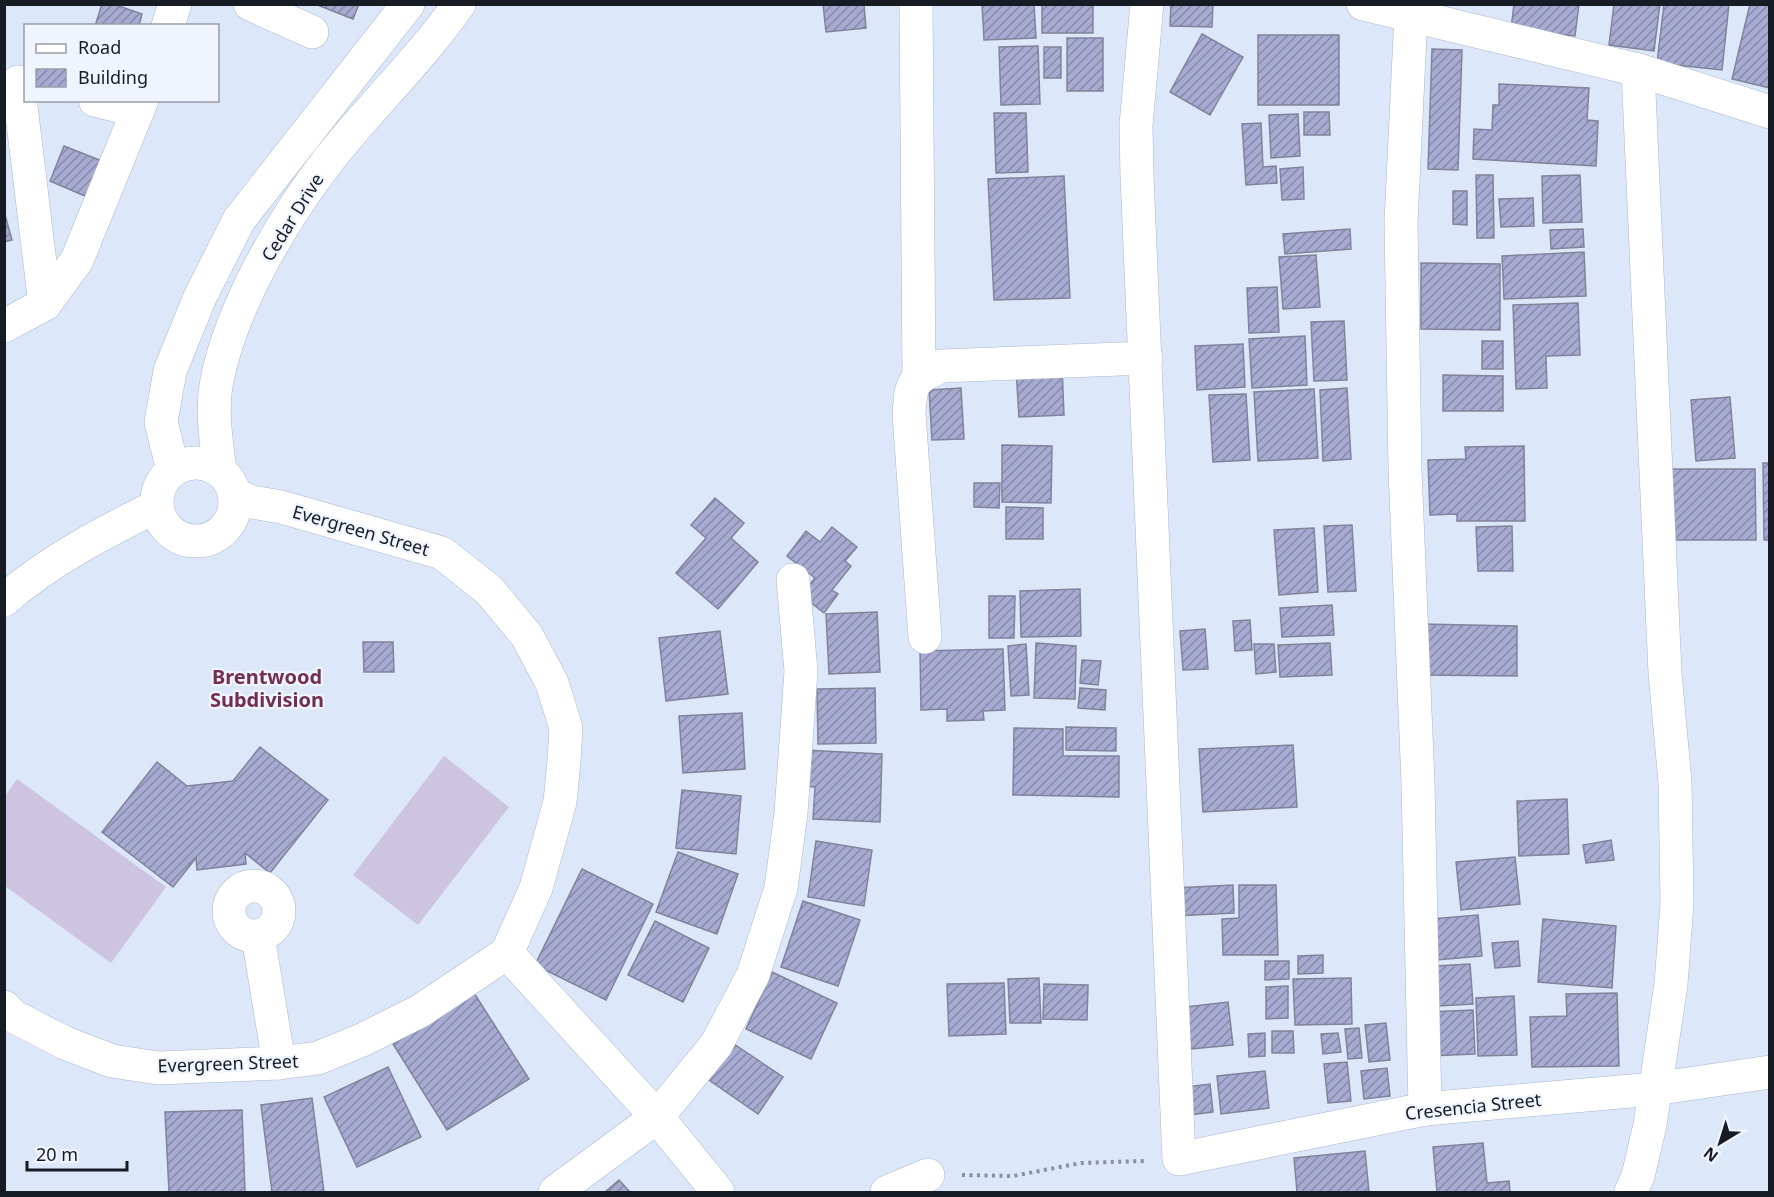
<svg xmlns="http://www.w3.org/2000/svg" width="1774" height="1197" font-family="'Noto Sans',sans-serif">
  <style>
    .garden { fill: #cdc4e1 }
    .building { fill: url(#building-hatch); stroke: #81839b; stroke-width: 1.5 }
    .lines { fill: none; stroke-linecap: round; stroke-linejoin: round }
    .minor-casing { stroke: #aab7ce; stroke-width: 34 }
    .path { stroke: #88909f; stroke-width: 4; stroke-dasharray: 3 4.5; stroke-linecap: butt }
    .minor { stroke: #fff; stroke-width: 33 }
    .labels { text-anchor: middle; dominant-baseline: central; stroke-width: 4.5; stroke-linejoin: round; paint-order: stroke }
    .street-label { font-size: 18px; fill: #171c24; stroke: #eff4fe }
    .neighbourhood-label { font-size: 20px; font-weight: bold; fill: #72304e; stroke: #eff4fe }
  </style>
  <defs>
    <pattern id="building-hatch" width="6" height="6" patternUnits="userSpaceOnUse" patternTransform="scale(1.5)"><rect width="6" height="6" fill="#a7aad1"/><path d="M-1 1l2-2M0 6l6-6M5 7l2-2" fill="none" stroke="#878aa9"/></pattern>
  </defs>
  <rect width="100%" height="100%" fill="#dde7fa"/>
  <g class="garden">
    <path d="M444 756 509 807 418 925 353 875Z"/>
    <path d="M17 779 166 887 111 963 5 886V796Z"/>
  </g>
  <g class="building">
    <path d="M102 4H113L142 14 139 26H95Z"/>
    <path d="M315 4H359L353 19Z"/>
    <path d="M823 4H864L866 28 826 32Z"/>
    <path d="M982 4H1034L1036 38 984 40Z"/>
    <rect x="1042" y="4" width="51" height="29"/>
    <path d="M1171 4H1213L1212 27 1170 26Z"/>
    <path d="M1514 4H1579L1575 36 1511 29Z"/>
    <path d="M1614 4H1660L1654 51 1609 45Z"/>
    <path d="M1664 4H1729L1722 70 1657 63Z"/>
    <path d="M1750 4H1770V88L1732 79Z"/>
    <path d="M1202 34 1243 57 1210 115 1170 92Z"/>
    <rect x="1258" y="35" width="81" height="70"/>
    <rect x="1067" y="38" width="36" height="53"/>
    <path d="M1038 46 1040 104 1001 105 999 47Z"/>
    <rect x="1044" y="47" width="17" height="31"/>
    <path d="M1432 49 1462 50 1458 170 1428 169Z"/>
    <path d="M1499 84 1589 88 1587 120 1598 121 1596 166 1473 159 1474 129 1492 130 1493 105H1499Z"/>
    <path d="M1304 112H1329L1330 135H1304Z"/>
    <path d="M994 113H1026L1028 172 996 173Z"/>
    <path d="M1298 114 1300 156 1271 158 1269 115Z"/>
    <path d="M1261 123 1263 167 1276 166 1277 183 1246 185 1242 124Z"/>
    <path d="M64 146 107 163 92 199 50 181Z"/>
    <path d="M1303 167 1304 199 1282 200 1280 169Z"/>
    <path d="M1476 175H1493L1494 238H1477Z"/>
    <path d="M1580 175 1582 222 1543 223 1542 176Z"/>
    <path d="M1064 176 1070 298 994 300 988 179Z"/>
    <path d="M1453 191H1467V225L1453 224Z"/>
    <path d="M1533 198 1534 226 1501 227 1499 199Z"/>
    <path d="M4 211 12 240 4 242Z"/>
    <path d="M1350 229 1351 249 1285 254 1283 234Z"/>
    <path d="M1583 229 1584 247 1551 249 1550 230Z"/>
    <path d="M1584 252 1586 296 1504 299 1502 256Z"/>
    <path d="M1316 255 1320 307 1283 309 1279 257Z"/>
    <path d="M1421 263 1500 264V330L1421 329Z"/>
    <path d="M1277 287 1279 332 1249 333 1247 288Z"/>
    <path d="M1578 303 1580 355 1546 356 1547 388 1516 389 1513 305Z"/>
    <path d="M1344 321 1347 380 1314 381 1311 322Z"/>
    <path d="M1305 336 1307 385 1252 388 1249 339Z"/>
    <rect x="1482" y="341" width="21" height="28"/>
    <path d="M1243 344 1245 387 1197 390 1195 346Z"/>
    <path d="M1062 367 1064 415 1019 417 1016 369Z"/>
    <path d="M1443 375 1503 376V411H1443Z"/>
    <path d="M961 388 964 439 932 440 929 390Z"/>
    <path d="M1347 388 1351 459 1323 461 1320 390Z"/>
    <path d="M1314 389 1318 458 1258 461 1254 392Z"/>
    <path d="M1246 394 1250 460 1213 462 1209 395Z"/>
    <path d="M1730 397 1735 458 1696 461 1691 400Z"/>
    <path d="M1002 445 1052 446 1051 503 1002 502Z"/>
    <path d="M1524 446 1525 521H1457V514L1430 515 1428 460 1466 459 1465 447Z"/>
    <path d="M1763 463H1770V540H1764Z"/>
    <path d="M1664 469H1755L1756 540H1665Z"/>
    <path d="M974 483H1000L999 508 974 507Z"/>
    <path d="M715 498 744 523 731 538 758 562 718 609 676 573 706 538 691 525Z"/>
    <path d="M1006 507 1043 508V539H1006Z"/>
    <path d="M1352 525 1356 591 1328 592 1324 526Z"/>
    <path d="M1512 526 1513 571H1478L1476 527Z"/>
    <path d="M832 527 857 547 845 561 851 566 832 590 838 594 824 613 801 595 815 578 787 556 806 531 820 542Z"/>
    <path d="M1314 528 1318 592 1279 595 1274 530Z"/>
    <path d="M1080 589 1081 636 1021 637 1020 591Z"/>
    <path d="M989 596H1015L1014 638H989Z"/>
    <path d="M1332 605 1334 635 1282 637 1280 608Z"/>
    <path d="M877 612 880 672 829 674 826 614Z"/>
    <path d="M1250 620 1252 650 1235 651 1233 621Z"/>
    <path d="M1421 624 1517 626V676L1420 675Z"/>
    <path d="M1205 629 1208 669 1183 670 1180 631Z"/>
    <path d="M720 631 728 694 666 701 659 638Z"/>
    <path d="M363 642H393L394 672H364Z"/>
    <path d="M1036 643 1076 646 1075 699 1034 698Z"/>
    <path d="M1330 643 1332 675 1280 677 1278 645Z"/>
    <path d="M1026 644 1029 695 1011 696 1008 646Z"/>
    <path d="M1254 644H1274L1276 672 1256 674Z"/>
    <path d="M1003 649 1005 710 983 711 984 720 947 721V709L921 710 920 651Z"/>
    <path d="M1082 660 1101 661 1098 685 1080 683Z"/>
    <path d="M875 688 876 743 818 744 817 689Z"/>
    <path d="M1080 688 1106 690 1105 710 1078 708Z"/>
    <path d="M742 713 745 769 683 773 679 716Z"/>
    <path d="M1066 727 1116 728V751L1066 750Z"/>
    <path d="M1014 728 1063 729V756H1119V797L1013 795Z"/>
    <path d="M1293 745 1297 807 1203 812 1199 749Z"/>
    <path d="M260 747 328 800 270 873 245 853 246 864 197 870 196 858 173 887 102 832 157 762 187 786 233 781Z"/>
    <path d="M803 750 882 754 880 822 813 819 815 787 801 786Z"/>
    <path d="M682 790 741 796 736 854 676 848Z"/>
    <path d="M1567 799 1569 854 1519 856 1517 801Z"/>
    <path d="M1611 840 1614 860 1586 863 1583 845Z"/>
    <path d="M816 841 872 850 864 906 808 897Z"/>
    <path d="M678 852 738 874 717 934 656 912Z"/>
    <path d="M1515 857 1520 904 1461 910 1456 862Z"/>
    <path d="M582 869 653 904 606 1000 535 965Z"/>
    <path d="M1233 885 1234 913 1175 916 1174 888Z"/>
    <path d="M1239 885H1276L1278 955H1223L1222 919 1239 918Z"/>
    <path d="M803 901 860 920 838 986 781 967Z"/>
    <path d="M1478 915 1482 956 1436 960 1432 919Z"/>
    <path d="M1543 919 1616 926 1612 988 1538 982Z"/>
    <path d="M655 921 709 948 683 1002 628 975Z"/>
    <path d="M1518 941 1520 966 1495 968 1492 943Z"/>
    <path d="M1323 955V973L1298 974V956Z"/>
    <path d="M1265 961H1289V979L1265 980Z"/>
    <path d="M1470 964 1473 1004 1438 1006 1435 966Z"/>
    <path d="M772 972 837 1003 811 1059 746 1029Z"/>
    <path d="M1039 978 1041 1023H1010L1008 979Z"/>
    <path d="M1351 978 1352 1024 1295 1025 1293 979Z"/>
    <path d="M1004 983 1006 1034 949 1036 947 984Z"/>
    <path d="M1044 984 1088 985 1087 1020 1043 1019Z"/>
    <path d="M1288 986V1018L1266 1019V987Z"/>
    <path d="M474 993 529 1079 447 1130 393 1044Z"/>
    <path d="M1617 993 1619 1066 1532 1067 1530 1017 1567 1016 1566 994Z"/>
    <path d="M1514 996 1517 1055 1478 1056 1476 998Z"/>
    <path d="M1228 1002 1233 1045 1191 1049 1186 1007Z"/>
    <path d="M1473 1010 1475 1054 1428 1056 1426 1012Z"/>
    <path d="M1386 1023 1390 1060 1369 1062 1365 1025Z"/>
    <path d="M1359 1028 1362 1058 1348 1059 1345 1029Z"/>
    <path d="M1272 1031H1293L1294 1053H1272Z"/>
    <path d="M1265 1033V1056L1249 1057 1248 1034Z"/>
    <path d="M1338 1033 1341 1052 1323 1054 1321 1034Z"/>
    <path d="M734 1044 783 1077 758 1114 709 1080Z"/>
    <path d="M1347 1062 1351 1101 1328 1103 1324 1064Z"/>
    <path d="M388 1067 421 1137 357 1167 324 1097Z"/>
    <path d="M1387 1068 1390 1096 1364 1099 1361 1071Z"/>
    <path d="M1265 1071 1269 1108 1221 1114 1217 1076Z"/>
    <path d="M1210 1084 1213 1112 1190 1115 1187 1087Z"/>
    <path d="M312 1098 324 1192H272L261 1105Z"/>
    <path d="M242 1110 245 1192H169L165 1112Z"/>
    <path d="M1483 1143 1487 1183 1509 1181 1510 1192H1437L1433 1147Z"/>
    <path d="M1365 1151 1369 1192H1297L1294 1158Z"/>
    <path d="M619 1180 630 1192H605Z"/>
  </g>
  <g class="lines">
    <defs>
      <g id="minor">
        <path d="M250 4 312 32"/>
        <path d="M916 4 919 377"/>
        <path d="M1147 4 1136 125 1137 176 1179 1159 1425 1109 1654 1089 1770 1072"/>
        <path d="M1363 4 1638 70 1770 112"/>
        <path d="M1411 14 1401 222 1405 469 1418 783 1425 1109"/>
        <path d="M168 26 175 4"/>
        <path d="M18 82 45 304"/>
        <path d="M95 100 138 111"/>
        <path d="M4 326 45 304 77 260 142 100"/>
        <circle cx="196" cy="502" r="39"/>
        <path d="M173 470 161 422 170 371 200 297 239 220 408 4"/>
        <path d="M220 471C216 440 211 410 217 380 232 305 284 217 330 158 371 106 421 59 459 4"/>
        <path d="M4 600C50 560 103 533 157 506"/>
        <path d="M925 637 909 414C911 382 912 379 942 366L1146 358"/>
        <circle cx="254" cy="911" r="25"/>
        <path d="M258 936 279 1063"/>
        <path d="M507 953 657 1117 718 1192"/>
        <path d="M4 1007 13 1016 65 1043 112 1061 158 1068 279 1063 318 1058 362 1040 420 1011 507 953 536 888 560 802 564 761 566 728 552 683 527 636 489 590 442 553 281 507 252 502 235 495"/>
        <path d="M555 1192 657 1117 716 1045 753 975 781 888 791 813 801 671 793 580"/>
        <path d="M887 1192 928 1175"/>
        <path d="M1631 1192 1638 1176 1650 1125 1671 984 1677 904 1675 782 1665 673 1638 70"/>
      </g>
    </defs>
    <use href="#minor" class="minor-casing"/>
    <path class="path" d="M962 1175 1013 1176 1081 1163 1145 1161"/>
    <use href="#minor" class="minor"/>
  </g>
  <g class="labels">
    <g class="street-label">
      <text transform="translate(292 217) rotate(-58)">Cedar Drive</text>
      <text transform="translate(361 530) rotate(16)">Evergreen Street</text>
      <text transform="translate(228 1063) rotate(-2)">Evergreen Street</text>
      <text transform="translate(1473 1106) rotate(-6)">Cresencia Street</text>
    </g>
    <g class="neighbourhood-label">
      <text x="267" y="676">Brentwood<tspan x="267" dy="23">Subdivision</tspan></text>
    </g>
  </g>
  <rect width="1774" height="1197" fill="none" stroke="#171c24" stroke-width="12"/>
  <rect x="24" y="24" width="195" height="78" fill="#eff4fe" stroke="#999ea7" stroke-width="1.5"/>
  <rect x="36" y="44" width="30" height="9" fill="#ffffff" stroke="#999ea7" stroke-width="1.5"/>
  <text x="78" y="54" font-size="18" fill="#171c24">Road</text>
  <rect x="36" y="69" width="30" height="18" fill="url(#building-hatch)" stroke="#999ea7" stroke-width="1.5"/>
  <text x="78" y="84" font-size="18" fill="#171c24">Building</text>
  <g transform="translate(1720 1143) rotate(218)" stroke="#eff4fe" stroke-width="4.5" paint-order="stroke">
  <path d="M0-4.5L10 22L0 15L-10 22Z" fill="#171c24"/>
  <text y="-9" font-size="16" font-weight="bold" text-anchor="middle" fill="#171c24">N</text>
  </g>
  <path d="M27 1161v9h100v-9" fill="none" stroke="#171c24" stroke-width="3"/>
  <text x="36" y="1161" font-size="18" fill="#171c24" stroke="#eff4fe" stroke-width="4.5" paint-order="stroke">20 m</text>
</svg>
